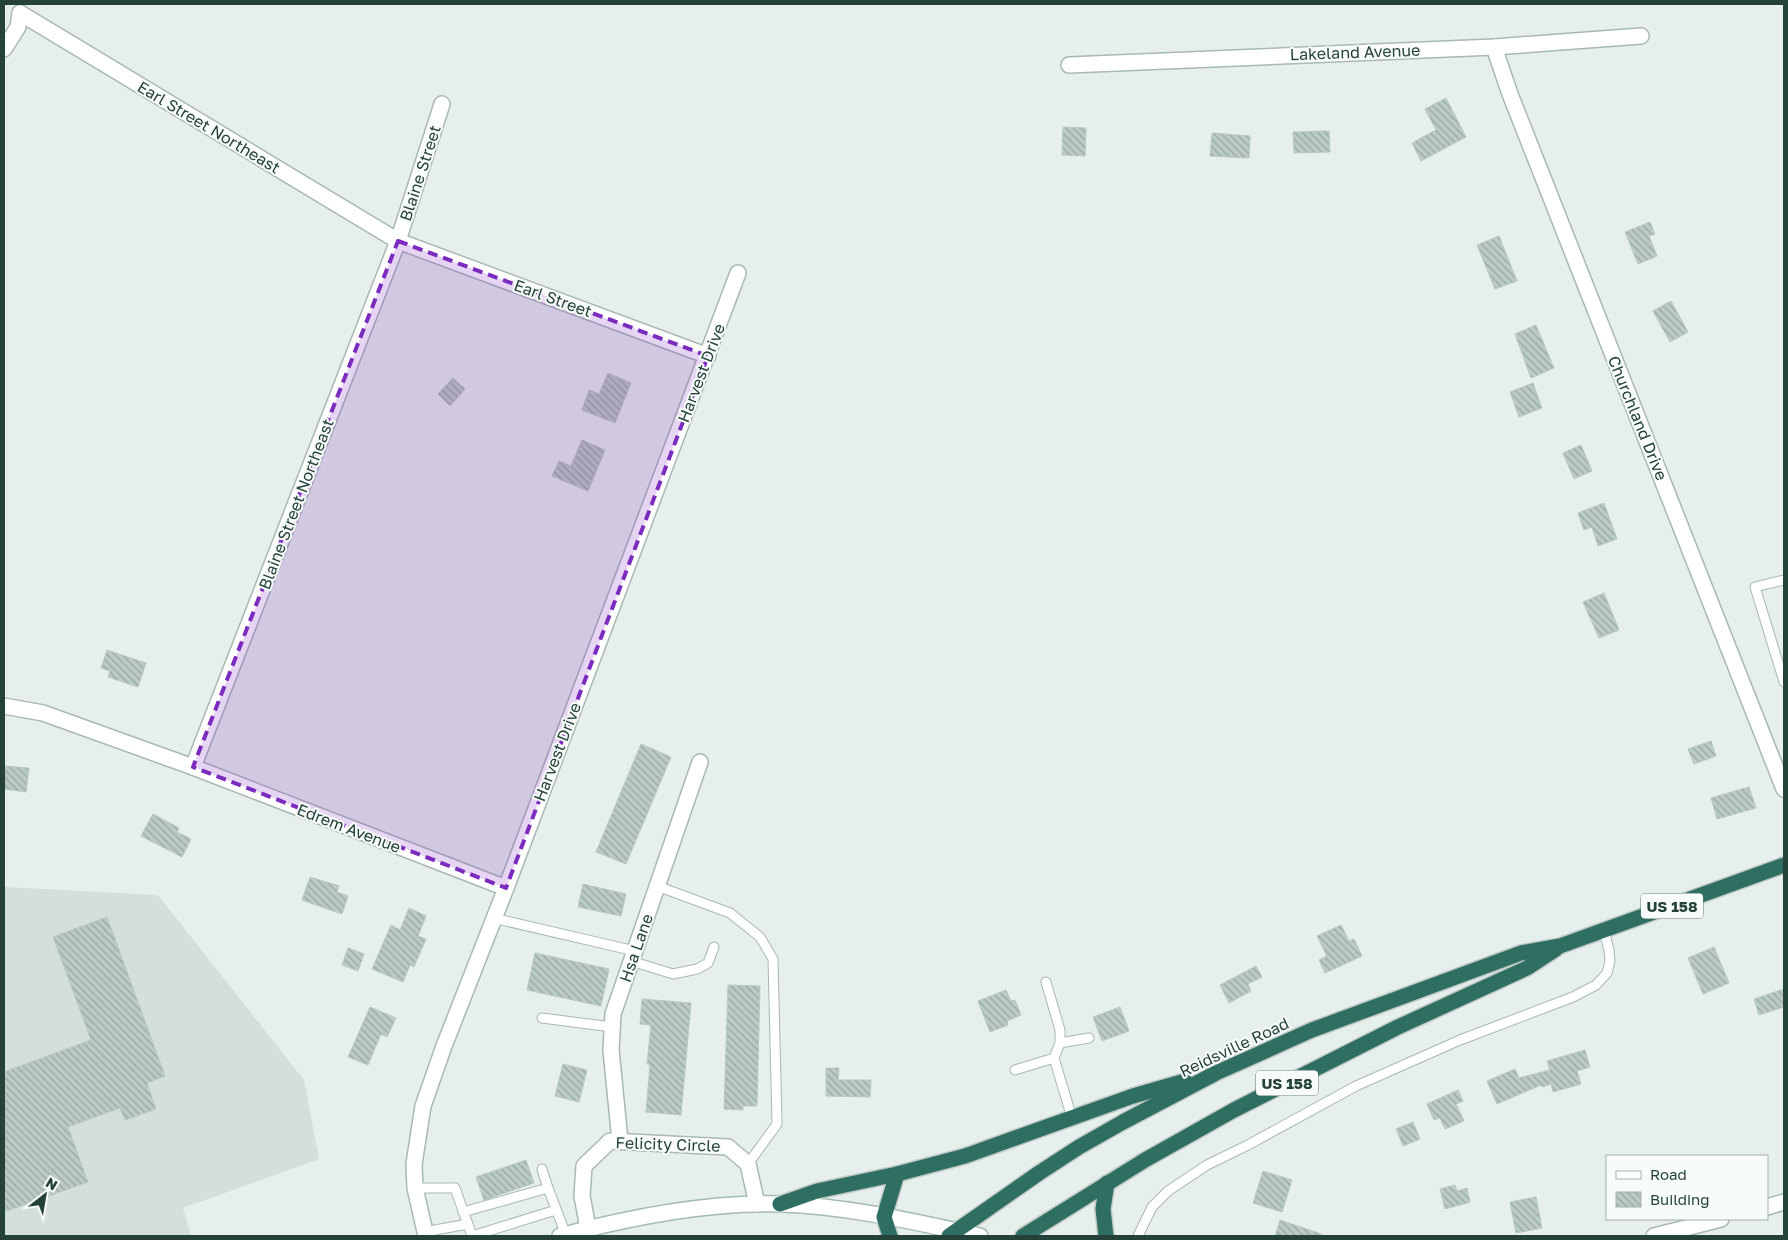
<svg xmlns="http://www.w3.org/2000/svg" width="1788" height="1240" font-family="'Golos Text',sans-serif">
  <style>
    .built { fill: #d4dfda }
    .building { fill: url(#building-back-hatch); stroke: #b8c9c2 }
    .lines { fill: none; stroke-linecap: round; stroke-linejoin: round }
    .lane-casing { stroke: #a8b8b2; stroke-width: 11 }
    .street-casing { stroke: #a8b8b2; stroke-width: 18 }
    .secondary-casing { stroke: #a4bbb3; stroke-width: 18 }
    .highway-casing { stroke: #c2cac8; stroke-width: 18 }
    .lane { stroke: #fff; stroke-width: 9 }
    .street { stroke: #fff; stroke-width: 15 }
    .secondary { stroke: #fff; stroke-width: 15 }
    .highway { stroke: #2f6f62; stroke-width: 15 }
    .marked { fill: #7b2cbf; fill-opacity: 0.2; stroke: #7b2cbf; stroke-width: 4; stroke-dasharray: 10 6; stroke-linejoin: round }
    .labels { text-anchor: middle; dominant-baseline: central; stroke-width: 4; stroke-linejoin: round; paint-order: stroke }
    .shield { fill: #f7fbf9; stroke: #637a73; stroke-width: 1 }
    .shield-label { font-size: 15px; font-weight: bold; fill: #24423a }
    .street-label { font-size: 16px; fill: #24423a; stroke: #f7fbf9 }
  </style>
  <defs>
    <pattern id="building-back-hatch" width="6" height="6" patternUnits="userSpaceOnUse" patternTransform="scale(1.25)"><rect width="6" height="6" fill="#bbcac4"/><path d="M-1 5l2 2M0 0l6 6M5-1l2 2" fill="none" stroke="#98a6a0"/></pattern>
  </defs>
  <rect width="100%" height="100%" fill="#e6efeb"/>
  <path class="built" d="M4 887 158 895 304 1080 319 1159 183 1208 191 1236H4Z"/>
  <g class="building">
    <path d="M1446 98 1466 137 1421 161 1412 143 1436 130 1425 109Z"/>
    <path d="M1063 127 1086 128 1085 156 1062 155Z"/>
    <path d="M1329 131 1330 152 1294 153 1293 132Z"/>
    <path d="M1212 133 1250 136 1249 158 1210 156Z"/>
    <path d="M1650 222 1655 234 1649 236 1657 256 1638 264 1625 232Z"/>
    <path d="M1499 236 1517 281 1495 289 1477 245Z"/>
    <path d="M1671 301 1688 332 1670 342 1653 311Z"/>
    <path d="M1536 325 1554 368 1531 378 1515 334Z"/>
    <path d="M608 373 631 383 615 423 582 410 589 390 599 394Z"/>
    <path d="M453 378 465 389 450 406 438 394Z"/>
    <path d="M1533 383 1542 408 1519 417 1510 392Z"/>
    <path d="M582 440 605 450 588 491 552 476 559 461 571 466Z"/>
    <path d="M1581 445 1592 471 1574 479 1563 453Z"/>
    <path d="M1604 503 1617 539 1598 546 1592 527 1584 530 1578 513Z"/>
    <path d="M1604 593 1619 630 1599 638 1583 602Z"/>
    <path d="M107 650 146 663 138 687 108 677 110 671 101 668Z"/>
    <path d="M1711 741 1716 756 1694 764 1688 749Z"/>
    <path d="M641 744 671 757 626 864 596 852Z"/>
    <path d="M4 766 29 768 26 792 4 789Z"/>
    <path d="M1749 787 1756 808 1717 819 1711 798Z"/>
    <path d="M153 814 179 828 177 832 191 839 182 857 141 836Z"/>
    <path d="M310 877 339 886 337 892 348 896 342 914 302 900Z"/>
    <path d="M583 884 626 894 621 916 578 907Z"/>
    <path d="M409 908 426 916 418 936 426 939 414 967 410 965 403 982 372 969 391 925 400 930Z"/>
    <path d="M107 917 165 1076 147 1083 156 1109 125 1120 120 1108 68 1127 88 1182 4 1212V1072L91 1040 53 937Z"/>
    <path d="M1341 925 1349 941 1354 939 1362 956 1325 973 1319 960 1327 956 1317 936Z"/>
    <path d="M1714 947 1729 983 1703 994 1688 958Z"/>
    <path d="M348 948 364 954 358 971 342 965Z"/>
    <path d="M535 953 609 969 601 1006 527 990Z"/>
    <path d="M1256 966 1262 977 1248 984 1251 991 1229 1003 1220 985Z"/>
    <path d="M728 985 760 986 757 1106H743V1110L724 1109Z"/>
    <path d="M1784 989V1007L1759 1015 1754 999Z"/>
    <path d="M1006 990 1011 1001 1015 1000 1021 1015 1007 1021 1008 1025 990 1032 978 1001Z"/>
    <path d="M642 999 691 1003 681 1115 646 1112 650 1065 647 1064 651 1025 640 1024Z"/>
    <path d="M370 1007 396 1018 387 1037 381 1034 368 1065 348 1057Z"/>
    <path d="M1120 1007 1129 1031 1102 1041 1093 1017Z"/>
    <path d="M1585 1050 1590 1067 1577 1071 1581 1084 1553 1092 1551 1084 1542 1087 1541 1085 1497 1104 1487 1081 1515 1069 1519 1078 1550 1070 1547 1061Z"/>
    <path d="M563 1064 587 1070 579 1102 555 1096Z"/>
    <path d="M826 1068H839L838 1080H871L870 1097 826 1096Z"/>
    <path d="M1458 1090 1463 1101 1456 1104 1464 1121 1445 1129 1440 1118 1434 1120 1427 1104Z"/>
    <path d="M1413 1122 1420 1139 1403 1146 1396 1129Z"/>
    <path d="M526 1160 534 1183 484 1200 476 1177Z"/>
    <path d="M1263 1171 1292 1180 1282 1212 1253 1203Z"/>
    <path d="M1455 1185 1457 1191 1467 1188 1470 1202 1445 1209 1440 1189Z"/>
    <path d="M1536 1197 1542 1228 1516 1233 1510 1202Z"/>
    <path d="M1280 1220 1321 1234V1236H1275Z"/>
  </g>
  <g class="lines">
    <defs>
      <g id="lane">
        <path d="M1784 580 1755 587 1784 682"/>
        <path d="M657 886 730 913 760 937 773 959 777 1124 748 1164"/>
        <path d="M493 918 635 951"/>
        <path d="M631 961 673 974 697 969 708 963 714 947"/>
        <path d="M1046 982 1060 1030V1043L1054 1058 1072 1118"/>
        <path d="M542 1018 612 1027"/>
        <path d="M1060 1043 1089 1038"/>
        <path d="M1015 1070 1054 1058"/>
        <path d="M542 1169 548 1188"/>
        <path d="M415 1188H455L472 1236"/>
        <path d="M463 1212 548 1188 566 1235"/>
        <path d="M424 1232 468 1224"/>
        <path d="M472 1236 556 1210"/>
        <path d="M1138 1236 1152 1207 1168 1191 1207 1165 1248 1145 1356 1086 1460 1040 1573 997 1596 985 1607 973 1610 961 1609 950 1604 931"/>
      </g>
      <g id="street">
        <path d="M20 13 398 241 708 356"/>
        <path d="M1494 47 1510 94 1784 789"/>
        <path d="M4 49 18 27 20 13"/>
        <path d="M1069 65 1494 47 1641 36"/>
        <path d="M4 706 43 713 193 767 506 888"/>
        <path d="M193 767 398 241 442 104"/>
        <path d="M620 1141 611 1050 613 1014 700 762"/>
        <path d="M1767 1207 1784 1202"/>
        <path d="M588 1228 582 1196 584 1166 610 1141 728 1147 748 1164 757 1204"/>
        <path d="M426 1236 415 1188 414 1164 423 1106 444 1046 506 888 738 273"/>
        <path d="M1654 1236 1721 1219"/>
      </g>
      <path id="secondary" d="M560 1236C631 1217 707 1202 781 1204 848 1206 915 1222 980 1236"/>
      <g id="highway">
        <path d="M780 1204 817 1191 897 1174 965 1156 1133 1096 1185 1081"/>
        <path d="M890 1236 884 1217 897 1174"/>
        <path d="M949 1236 1039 1173 1079 1147 1123 1122 1216 1073 1312 1030 1521 953 1560 946 1784 865"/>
        <path d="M1023 1236 1145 1160 1234 1110 1398 1027 1527 968 1556 949"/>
        <path d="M1106 1236 1103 1209 1107 1183"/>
      </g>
    </defs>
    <use href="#lane" class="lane-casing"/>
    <use href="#street" class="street-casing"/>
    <use href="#secondary" class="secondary-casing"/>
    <use href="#highway" class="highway-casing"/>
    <use href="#lane" class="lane"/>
    <use href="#street" class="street"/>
    <use href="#secondary" class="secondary"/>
    <use href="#highway" class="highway"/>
  </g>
  <path class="marked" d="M398 241 708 356 506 888 193 767Z"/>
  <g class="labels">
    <g class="shield">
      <rect x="1641" y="893.5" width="62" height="25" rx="4"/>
      <rect x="1256" y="1070.5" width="62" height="25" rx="4"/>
    </g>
    <g class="shield-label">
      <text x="1672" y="906">US 158</text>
      <text x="1287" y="1083">US 158</text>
    </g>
    <g class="street-label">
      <text transform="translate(1355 52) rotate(-2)">Lakeland Avenue</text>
      <text transform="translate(209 127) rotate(31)">Earl Street Northeast</text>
      <text transform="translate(420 173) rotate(-72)">Blaine Street</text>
      <text transform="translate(553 298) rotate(20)">Earl Street</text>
      <text transform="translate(701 373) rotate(-69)">Harvest Drive</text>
      <text transform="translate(1638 418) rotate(68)">Churchland Drive</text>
      <text transform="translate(296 504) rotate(-69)">Blaine Street Northeast</text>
      <text transform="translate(557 752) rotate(-69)">Harvest Drive</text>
      <text transform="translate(349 828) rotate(21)">Edrem Avenue</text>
      <text transform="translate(636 948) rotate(-71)">Hsa Lane</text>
      <text transform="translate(1234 1047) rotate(-25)">Reidsville Road</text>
      <text transform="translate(668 1144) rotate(2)">Felicity Circle</text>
    </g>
  </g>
  <rect width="1788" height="1240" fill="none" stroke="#24423a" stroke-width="10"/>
  <rect x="1606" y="1155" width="162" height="65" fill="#f7fbf9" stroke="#a3b1ad"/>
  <rect x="1616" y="1171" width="25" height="8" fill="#ffffff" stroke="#a3b1ad"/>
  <text x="1650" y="1180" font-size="15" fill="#24423a">Road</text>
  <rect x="1616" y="1192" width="25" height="15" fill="url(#building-back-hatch)" stroke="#a3b1ad"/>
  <text x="1650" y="1205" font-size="15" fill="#24423a">Building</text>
  <g transform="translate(45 1195) rotate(31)" stroke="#f7fbf9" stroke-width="4" paint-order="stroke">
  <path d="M0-4L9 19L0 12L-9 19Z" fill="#24423a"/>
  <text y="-8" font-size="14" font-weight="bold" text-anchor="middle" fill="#24423a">N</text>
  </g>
</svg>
